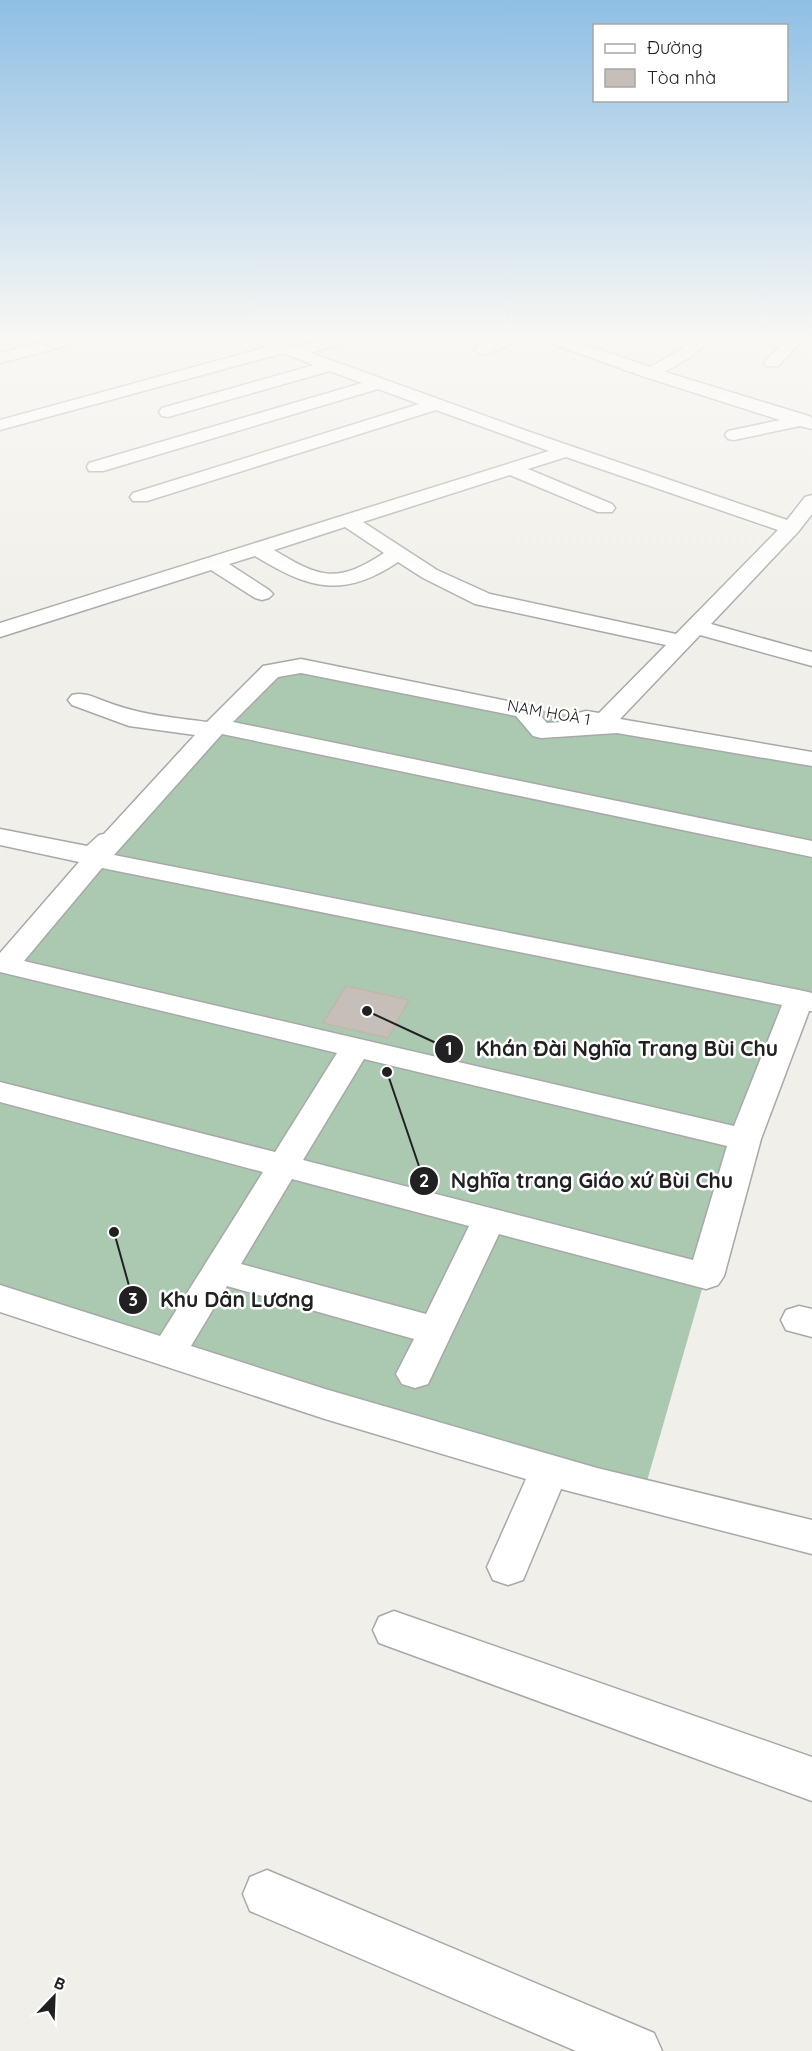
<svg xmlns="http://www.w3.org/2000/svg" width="812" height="2051" font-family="Quicksand,sans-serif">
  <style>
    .cemetery { fill: #aac9b0 }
    .building { fill: #c6beb8; stroke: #c3b6ab; stroke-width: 1.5 }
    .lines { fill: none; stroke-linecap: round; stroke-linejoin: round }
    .minor-casing { stroke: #a8a8a8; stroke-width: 3 }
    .minor { fill: #fff; fill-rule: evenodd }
    .labels { text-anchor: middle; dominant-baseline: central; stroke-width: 5; stroke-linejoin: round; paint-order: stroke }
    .far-street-label { font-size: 16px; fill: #212121; stroke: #fff }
    .leader { fill: none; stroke: #212121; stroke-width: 2 }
    .callout-dot { fill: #212121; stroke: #fff; stroke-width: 2 }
    .mark-label { font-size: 18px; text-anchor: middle; font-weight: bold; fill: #fff }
    .callout-label { font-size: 21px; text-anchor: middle; font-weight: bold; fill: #212121; stroke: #fff; stroke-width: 5; stroke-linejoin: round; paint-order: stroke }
  </style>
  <rect width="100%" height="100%" fill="#f1efe9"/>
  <path class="cemetery" d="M301 665 556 713 812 757V1005L804 1004 745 1139 643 1495 0 1297V969L269 669Z"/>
  <path class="building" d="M346 986 409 1000 388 1038 323 1023Z"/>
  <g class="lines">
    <defs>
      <g id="minor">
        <path d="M66 336H94L92 339 0 363V353Z"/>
        <path d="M243 336H267L296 347 330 336H356L354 339 311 353 527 431 787 520 805 497 812 495V514L798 532 711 624 812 652V666L700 635 620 719 812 752V766L617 733 541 738 533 736 516 716 301 673 278 677 233 722 812 841V857L222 734 114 855 799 990 812 993V1011H809L761 1139 724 1276 718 1285 706 1289 499 1234 428 1384 415 1388 402 1384 396 1374 414 1339 227 1286 191 1346 325 1389 597 1468 812 1520V1554L561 1489 523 1580 508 1585 493 1580 487 1567 526 1479 325 1419 0 1312V1285L160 1336 263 1172 0 1102V1082L275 1152 337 1053 0 972V953L79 862 0 845V829L87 846 99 835 104 834 195 735 129 726 72 705 68 700 72 695C84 692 93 697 104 701 140 715 169 717 207 722L263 666 301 659 532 706 547 723 577 721 574 718 578 713 586 711 599 713 666 645 475 604 423 578 398 562C343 599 309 589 255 556L229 564 269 590 273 594 269 598 262 600 255 598 211 570 0 637V623L549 451 436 410 147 501H133L130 497 133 493 419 404 378 389 103 471H89L87 467 89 463 362 383 330 371 168 417 162 416 159 412 162 408 314 365 283 353 0 430V420L267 347 245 339ZM566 457 778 530 676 634 490 594 437 570 363 522 510 475 598 512H612L615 508 612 504 528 469ZM345 527 384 553C337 584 320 578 274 550ZM102 868 782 1005 734 1126 24 961ZM364 1059 727 1146 693 1260 303 1160ZM292 1179 469 1226 426 1314 241 1264Z"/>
        <path d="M504 336H528L526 339 489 353 483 355 475 350 477 347Z"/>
        <path d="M537 336H561L650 367 680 350 695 336H713L692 356 665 372 809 416 812 418V429L800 426 734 440 728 439 725 435 728 431 780 420 645 377 539 339Z"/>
        <path d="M790 336H807L778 366H766L764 363 766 360Z"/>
        <path d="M799 1306 812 1309V1337L786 1330 781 1320 786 1310Z"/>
        <path d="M394 1611 812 1757V1801L379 1643 373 1630 379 1617Z"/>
        <path d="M267 1870 654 2033 662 2051H576L250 1911 243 1894 250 1877Z"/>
      </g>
    </defs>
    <use href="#minor" class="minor-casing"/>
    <use href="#minor" class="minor"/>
  </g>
  <linearGradient id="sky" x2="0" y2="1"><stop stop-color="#8fbfe4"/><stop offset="0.54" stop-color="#f9f8f5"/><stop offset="1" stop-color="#f9f8f5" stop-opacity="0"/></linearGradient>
  <rect width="812" height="624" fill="url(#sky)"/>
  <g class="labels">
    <g class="far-street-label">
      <text transform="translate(549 712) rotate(10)">NAM HOÀ 1</text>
    </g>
  </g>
  <path class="leader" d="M367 1011L449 1049M387 1072L424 1181M114 1232L133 1300"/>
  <g class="callout-dot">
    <circle cx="367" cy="1011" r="6"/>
    <circle cx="387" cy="1072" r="6"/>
    <circle cx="114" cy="1232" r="6"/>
    <circle cx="449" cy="1049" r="15"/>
    <circle cx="424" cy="1181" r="15"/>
    <circle cx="133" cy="1300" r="15"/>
  </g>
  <g class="mark-label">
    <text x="449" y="1055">1</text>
    <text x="424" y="1187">2</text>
    <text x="133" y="1306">3</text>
  </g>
  <g class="callout-label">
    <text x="627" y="1056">Khán Đài Nghĩa Trang Bùi Chu</text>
    <text x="592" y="1188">Nghĩa trang Giáo xứ Bùi Chu</text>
    <text x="237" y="1307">Khu Dân Lương</text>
  </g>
  <rect x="593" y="24" width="195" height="78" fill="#ffffff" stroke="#a6a6a6" stroke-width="1.5"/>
  <rect x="605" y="44" width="30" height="9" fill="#ffffff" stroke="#a6a6a6" stroke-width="1.5"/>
  <text x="647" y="54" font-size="18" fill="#212121">Đường</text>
  <rect x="605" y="69" width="30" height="18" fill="#c6beb8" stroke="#a6a6a6" stroke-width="1.5"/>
  <text x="647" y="84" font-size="18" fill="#212121">Tòa nhà</text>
  <g transform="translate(54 1997) rotate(23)" stroke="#ffffff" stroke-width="4.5" paint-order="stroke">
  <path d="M0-4.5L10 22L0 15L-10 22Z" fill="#212121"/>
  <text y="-9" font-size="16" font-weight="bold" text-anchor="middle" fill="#212121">B</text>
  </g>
</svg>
